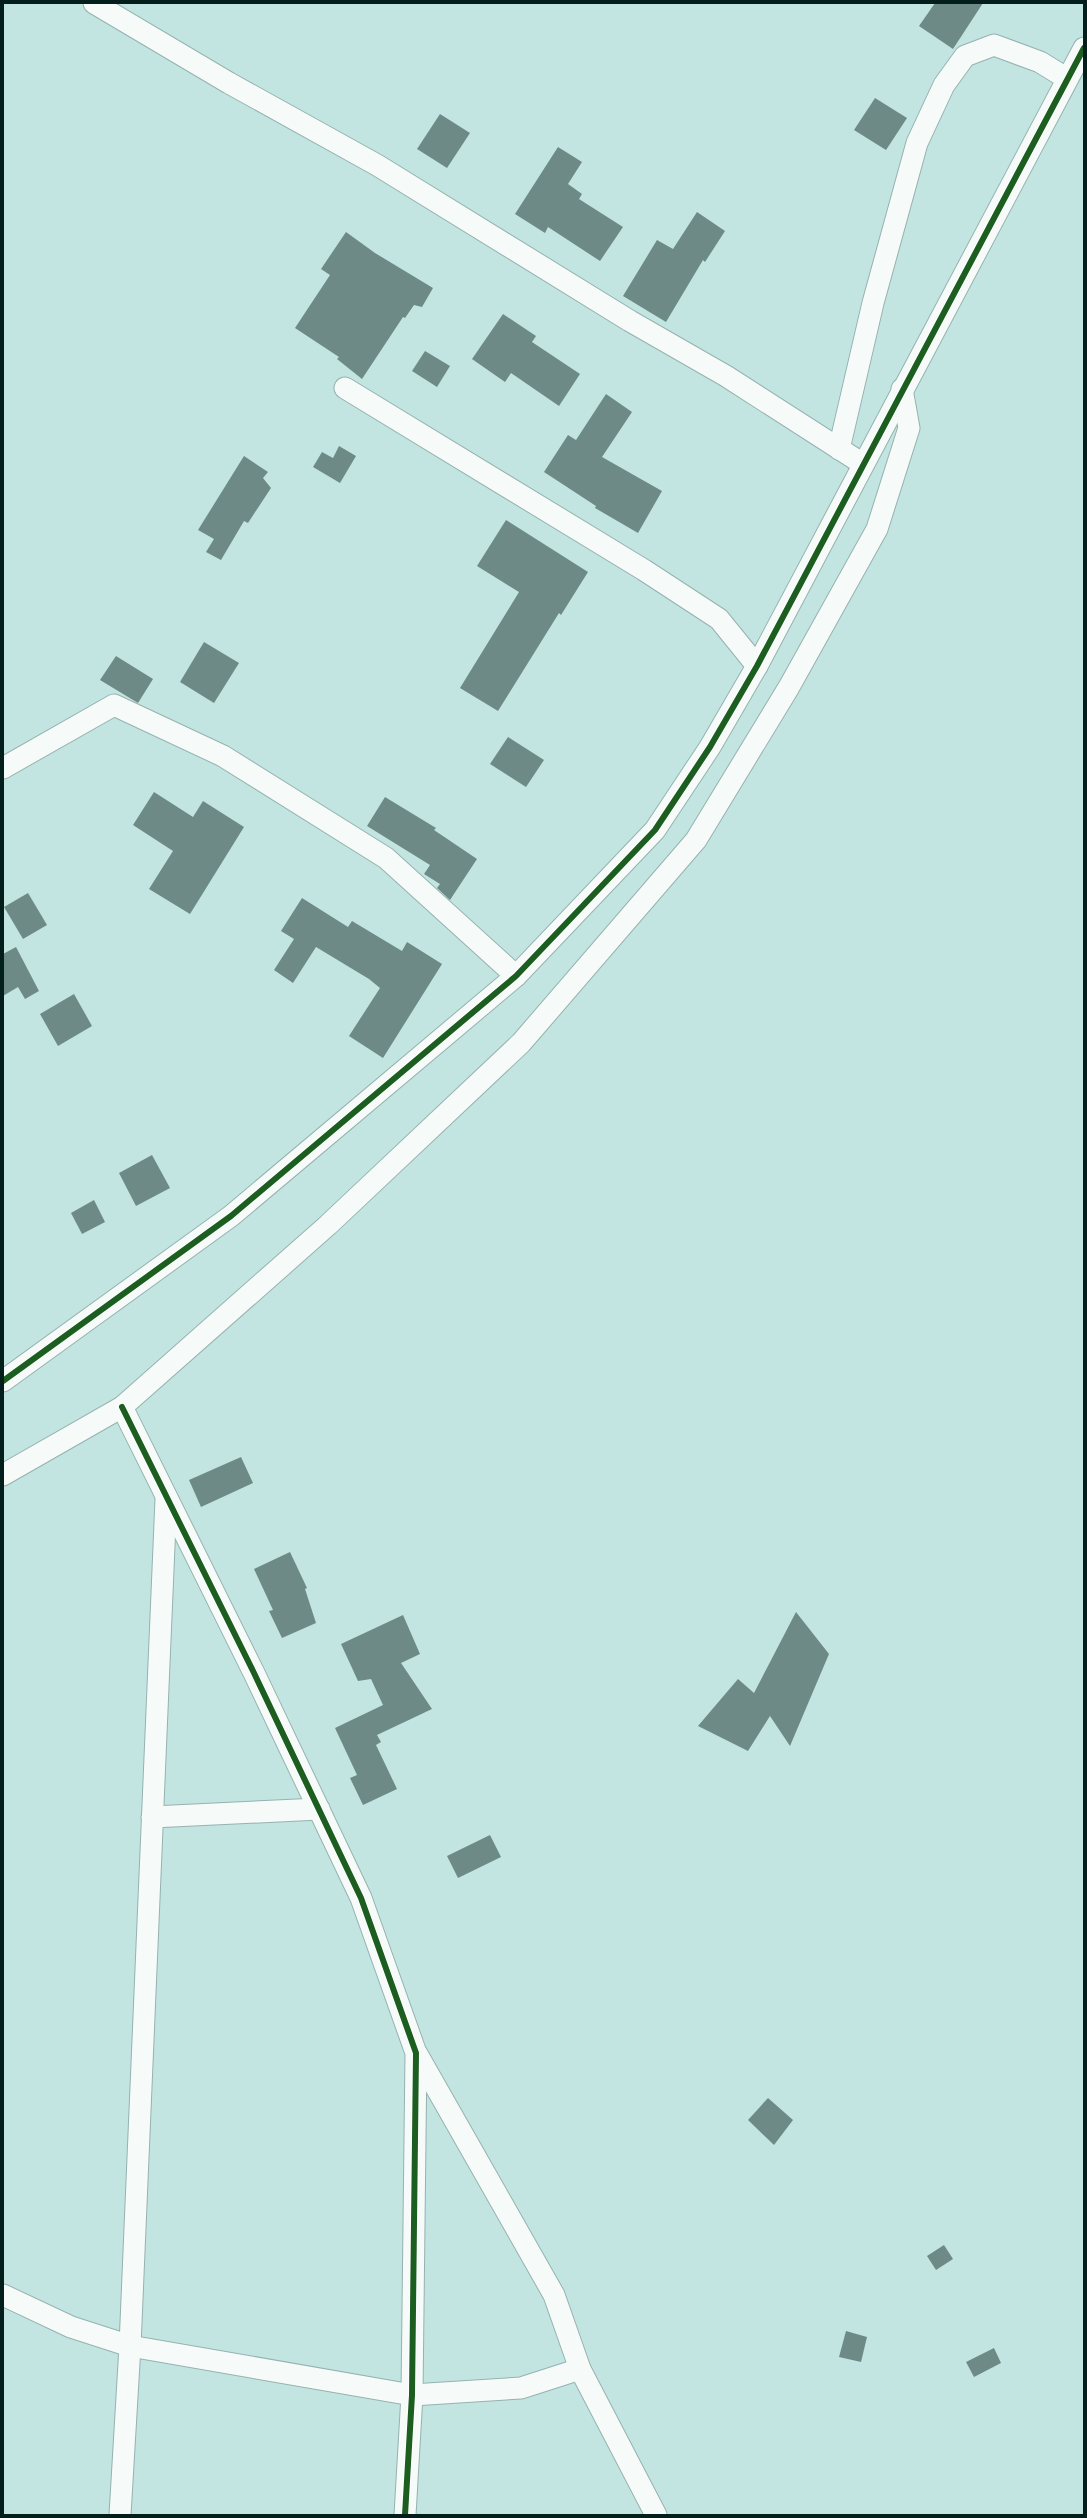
<svg xmlns="http://www.w3.org/2000/svg" width="1087" height="2518" font-family="'IBM Plex Sans',sans-serif">
  <style>
    .building { fill: #6e8a87 }
    .lines { fill: none; stroke-linecap: round; stroke-linejoin: round }
    .minor-casing { stroke: #96b2af; stroke-width: 23 }
    .minor { stroke: #f6fbfa; stroke-width: 21 }
    .cycleway-casing { stroke: #fff; stroke-width: 8 }
    .cycleway { stroke: #1b5e20; stroke-width: 6 }
  </style>
  <rect width="100%" height="100%" fill="#c2e5e1"/>
  <g class="building">
    <path d="M935 3H983L953 49 919 26Z"/>
    <path d="M875 98 907 118 886 150 854 130Z"/>
    <path d="M440 114 470 133 447 168 417 149Z"/>
    <path d="M558 147 582 162 568 184 582 194 579 199 623 227 600 261 548 227 545 233 515 214Z"/>
    <path d="M697 212 725 231 705 262 703 260 666 322 623 296 657 240 673 249Z"/>
    <path d="M346 232 375 253 433 288 422 307 414 305 405 318 403 317 362 379 337 359 339 357 295 328 330 275 321 269Z"/>
    <path d="M503 314 536 336 532 342 580 374 559 406 511 373 505 382 472 359Z"/>
    <path d="M425 351 450 366 437 387 412 371Z"/>
    <path d="M606 394 632 412 602 457 662 491 638 533 595 508 596 506 544 472 568 435 576 440Z"/>
    <path d="M339 446 356 456 340 483 313 467 322 452 333 458Z"/>
    <path d="M244 456 268 472 263 478 271 488 248 523 244 521 221 560 206 552 214 539 198 530Z"/>
    <path d="M506 520 588 572 561 615 559 613 498 711 460 688 519 592 477 566Z"/>
    <path d="M204 642 239 663 214 703 180 682Z"/>
    <path d="M116 656 153 679 138 703 100 680Z"/>
    <path d="M508 737 544 760 526 787 490 764Z"/>
    <path d="M154 792 193 817 203 801 244 827 190 914 149 889 173 851 133 825Z"/>
    <path d="M385 797 436 828 434 830 477 859 450 900 437 888 440 884 424 874 430 865 367 826Z"/>
    <path d="M28 893 47 925 23 939 4 907Z"/>
    <path d="M302 898 348 927 352 921 402 951 407 942 442 964 383 1058 349 1036 380 988 369 979 316 947 293 983 274 970 294 939 281 931Z"/>
    <path d="M16 947 39 991 25 999 18 987 3 996V954Z"/>
    <path d="M74 994 92 1026 58 1046 40 1014Z"/>
    <path d="M152 1155 170 1188 136 1206 119 1173Z"/>
    <path d="M94 1200 105 1222 82 1234 71 1213Z"/>
    <path d="M241 1457 253 1483 201 1507 189 1480Z"/>
    <path d="M290 1552 307 1588 305 1589 316 1623 282 1638 269 1611 273 1610 254 1569Z"/>
    <path d="M796 1612 829 1654 790 1746 770 1716 748 1751 698 1726 738 1679 754 1693Z"/>
    <path d="M403 1615 420 1654 401 1663 432 1709 377 1735 381 1742 376 1745 397 1789 363 1805 350 1778 357 1775 335 1728 383 1705 371 1679 358 1681 341 1644Z"/>
    <path d="M490 1835 501 1857 458 1878 447 1856Z"/>
    <path d="M768 2098 793 2120 774 2145 748 2120Z"/>
    <path d="M944 2245 953 2259 936 2270 927 2256Z"/>
    <path d="M846 2331 867 2337 861 2362 839 2357Z"/>
    <path d="M994 2348 1001 2363 974 2377 966 2362Z"/>
  </g>
  <g class="lines">
    <defs>
      <g id="minor">
        <path d="M94 3 229 83 377 165 630 321 726 376 863 464"/>
        <path d="M345 388 644 570 719 619 757 666"/>
        <path d="M839 449 873 303 917 143 944 85 965 56 994 45 1040 62 1066 78"/>
        <path d="M3 768 114 705 223 756 386 858 516 976"/>
        <path d="M3 1381 231 1216 516 976 655 830 710 747 757 666 1084 48"/>
        <path d="M122 1407 254 1673 361 1898 416 2053 412 2395 405 2515"/>
        <path d="M3 1475 122 1407 328 1225 521 1043 696 840 789 687 877 529 909 428 902 389"/>
        <path d="M152 1817 319 1809"/>
        <path d="M417 2054 554 2295 580 2369"/>
        <path d="M3 2295 71 2327 130 2346 412 2395 521 2388 580 2369 656 2515"/>
        <path d="M120 2515 130 2346 166 1499"/>
      </g>
    </defs>
    <use href="#minor" class="minor-casing"/>
    <use href="#minor" class="minor"/>
    <defs>
      <g id="cycleway">
        <path d="M3 1381 231 1216 516 976 655 830 710 747 757 666 1084 48"/>
        <path d="M122 1407 254 1673 361 1898 416 2053 412 2395 405 2515"/>
      </g>
    </defs>
    <use href="#cycleway" class="cycleway-casing"/>
    <use href="#cycleway" class="cycleway"/>
  </g>
  <rect width="1087" height="2518" fill="none" stroke="#041e1c" stroke-width="8"/>
</svg>
